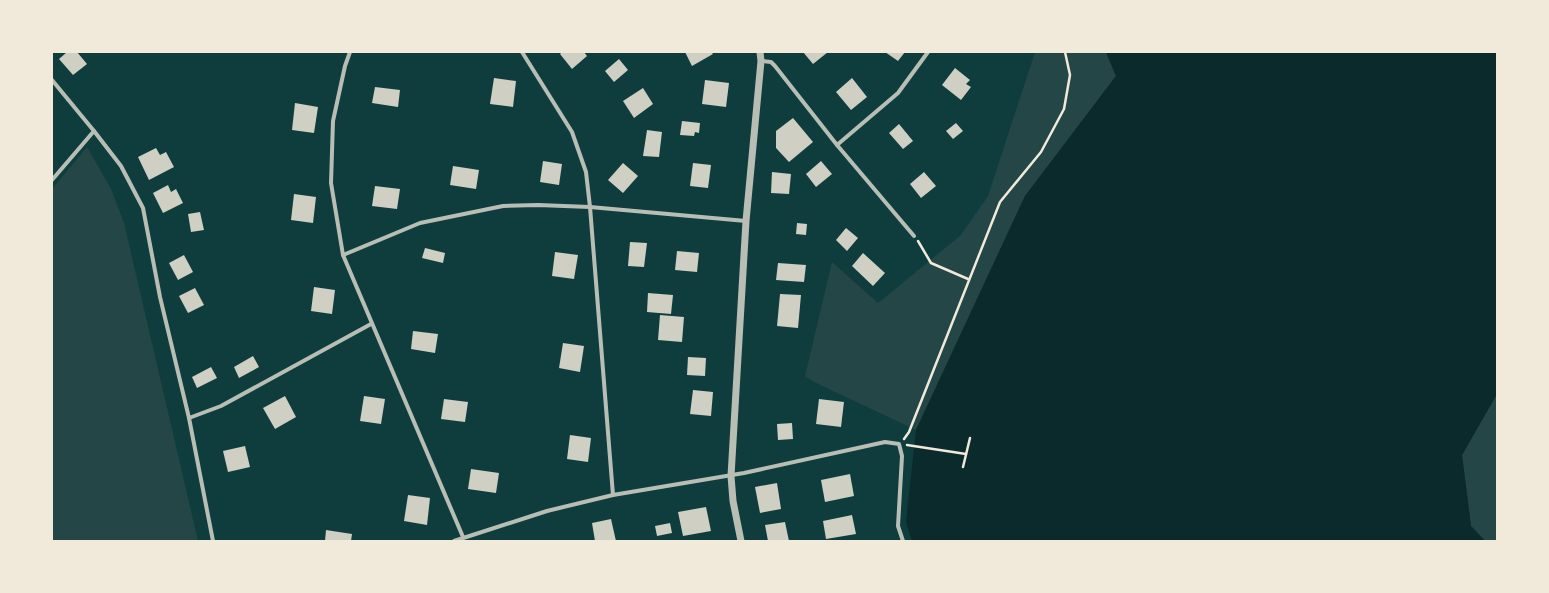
<svg xmlns="http://www.w3.org/2000/svg" width="1549" height="593" font-family="Jost,sans-serif">
  <style>
    .green { fill: #244646 }
    .water { fill: #0a2a2b }
    .building { fill: #cfcfc3 }
    .lines { fill: none; stroke-linecap: round; stroke-linejoin: round }
    .path { stroke: #f1e9da; stroke-width: 2.5 }
    .minor { stroke: #b8beb3; stroke-width: 4 }
    .tertiary { stroke: #b8beb3; stroke-width: 7 }
  </style>
  <rect width="100%" height="100%" fill="#0f3d3e"/>
  <g class="green">
    <path d="M1035 52H1106L1116 76 1025 196 916 430 812 381 805 376 832 262 878 303 960 236 988 196Z"/>
    <path d="M87 147 111 189 124 223 198 541H52V189Z"/>
    <path d="M1497 394V541H1485L1471 526 1462 455Z"/>
  </g>
  <path class="water" d="M1106 52H1497V394L1462 455 1471 526 1485 541H912L906 522 916 430 1025 196 1116 76Z"/>
  <g class="building">
    <path d="M67 52H77L87 64 73 75 59 59Z"/>
    <path d="M562 52H584L587 56 572 69 560 54Z"/>
    <path d="M685 52H711L713 54 692 66Z"/>
    <path d="M803 52H828L813 64Z"/>
    <path d="M885 52H905L898 61Z"/>
    <path d="M619 59 628 70 614 82 605 71Z"/>
    <path d="M955 68 970 80 966 84 971 87 961 100 942 85Z"/>
    <path d="M494 78 516 81 513 107 490 104Z"/>
    <path d="M852 78 867 97 851 110 836 92Z"/>
    <path d="M705 80 729 83 726 107 702 104Z"/>
    <path d="M375 87 400 90 398 107 372 103Z"/>
    <path d="M643 88 653 104 634 118 623 101Z"/>
    <path d="M295 103 318 107 314 133 292 130Z"/>
    <path d="M793 118 813 142 789 162 776 148V131Z"/>
    <path d="M682 121 700 123 699 133 695 132 694 136 680 135Z"/>
    <path d="M956 123 963 131 953 139 946 131Z"/>
    <path d="M899 124 913 141 903 149 889 133Z"/>
    <path d="M647 130 662 132 659 157 643 156Z"/>
    <path d="M156 148 160 155 166 152 174 167 149 180 138 157Z"/>
    <path d="M543 161 562 164 559 185 540 182Z"/>
    <path d="M821 161 832 174 816 187 806 174Z"/>
    <path d="M623 163 638 176 623 193 608 180Z"/>
    <path d="M693 163 711 165 708 188 690 186Z"/>
    <path d="M453 166 479 170 476 189 450 185Z"/>
    <path d="M772 172 791 174 789 194 771 193Z"/>
    <path d="M924 172 936 186 921 198 910 184Z"/>
    <path d="M168 185 171 192 176 189 183 203 163 213 153 193Z"/>
    <path d="M375 186 400 189 397 209 372 206Z"/>
    <path d="M294 194 316 197 313 223 291 220Z"/>
    <path d="M200 212 204 230 191 232 188 214Z"/>
    <path d="M797 223 807 224 806 235 796 234Z"/>
    <path d="M846 228 858 238 847 251 836 240Z"/>
    <path d="M630 242 647 243 644 267 628 266Z"/>
    <path d="M425 248 445 253 443 263 422 258Z"/>
    <path d="M677 251 699 253 697 272 675 270Z"/>
    <path d="M555 252 578 255 574 279 552 276Z"/>
    <path d="M863 253 885 273 873 286 852 266Z"/>
    <path d="M184 255 193 272 178 280 169 263Z"/>
    <path d="M778 263 806 265 804 282 776 280Z"/>
    <path d="M314 287 335 290 332 314 311 311Z"/>
    <path d="M195 288 204 305 188 313 179 296Z"/>
    <path d="M648 293 673 295 671 314 647 312Z"/>
    <path d="M780 294 801 295 798 328 777 326Z"/>
    <path d="M660 315 684 317 682 342 658 340Z"/>
    <path d="M413 331 438 334 435 353 411 349Z"/>
    <path d="M563 343 584 346 580 372 559 368Z"/>
    <path d="M253 356 259 367 239 378 234 367Z"/>
    <path d="M688 357 706 358 705 376 687 375Z"/>
    <path d="M211 367 217 378 197 388 192 377Z"/>
    <path d="M693 390 713 392 711 416 690 414Z"/>
    <path d="M285 396 296 417 275 429 263 408Z"/>
    <path d="M364 396 385 399 381 424 360 421Z"/>
    <path d="M444 399 468 402 465 422 441 419Z"/>
    <path d="M819 399 844 402 841 427 816 424Z"/>
    <path d="M792 423 793 439 778 440 777 424Z"/>
    <path d="M570 435 591 438 588 462 567 459Z"/>
    <path d="M245 446 250 467 228 472 223 451Z"/>
    <path d="M471 469 499 473 496 493 468 489Z"/>
    <path d="M850 474 854 496 825 502 821 480Z"/>
    <path d="M777 483 781 509 760 513 755 487Z"/>
    <path d="M408 495 430 498 427 525 404 521Z"/>
    <path d="M706 507 711 531 683 536 678 512Z"/>
    <path d="M852 515 856 534 826 539 823 521Z"/>
    <path d="M611 519 616 541H595L592 523Z"/>
    <path d="M785 522 789 541H768L765 525Z"/>
    <path d="M670 523 672 533 657 536 655 526Z"/>
    <path d="M326 530 352 534 351 541H325Z"/>
  </g>
  <g class="lines">
    <g class="path">
      <path d="M918 241 931 263 968 279"/>
      <path d="M904 439 909 432 1000 202 1041 152 1064 109 1070 75 1065 52"/>
      <path d="M907 445 966 454"/>
      <path d="M963 467 970 438"/>
    </g>
    <g class="minor">
      <path d="M350 52 345 66 333 121 331 183 343 255 463 537"/>
      <path d="M522 52 572 132 586 172 590 207 613 495"/>
      <path d="M761 61 771 62 775 66 837 145 914 236"/>
      <path d="M52 80 94 131 121 166 143 208 160 297 189 418 213 541"/>
      <path d="M837 145 898 93 928 52"/>
      <path d="M52 180 94 131"/>
      <path d="M343 255 420 223 503 206 538 205 590 207 746 221"/>
      <path d="M189 418 221 406 371 324"/>
      <path d="M454 541 547 511 613 495 744 473 885 442 899 444 902 456 898 526 903 541"/>
    </g>
    <path class="tertiary" d="M741 541 733 501 731 476 746 221 761 61 760 52"/>
  </g>
  <rect width="1549" height="593" fill="none" stroke="#f1e9da" stroke-width="106"/>
</svg>
